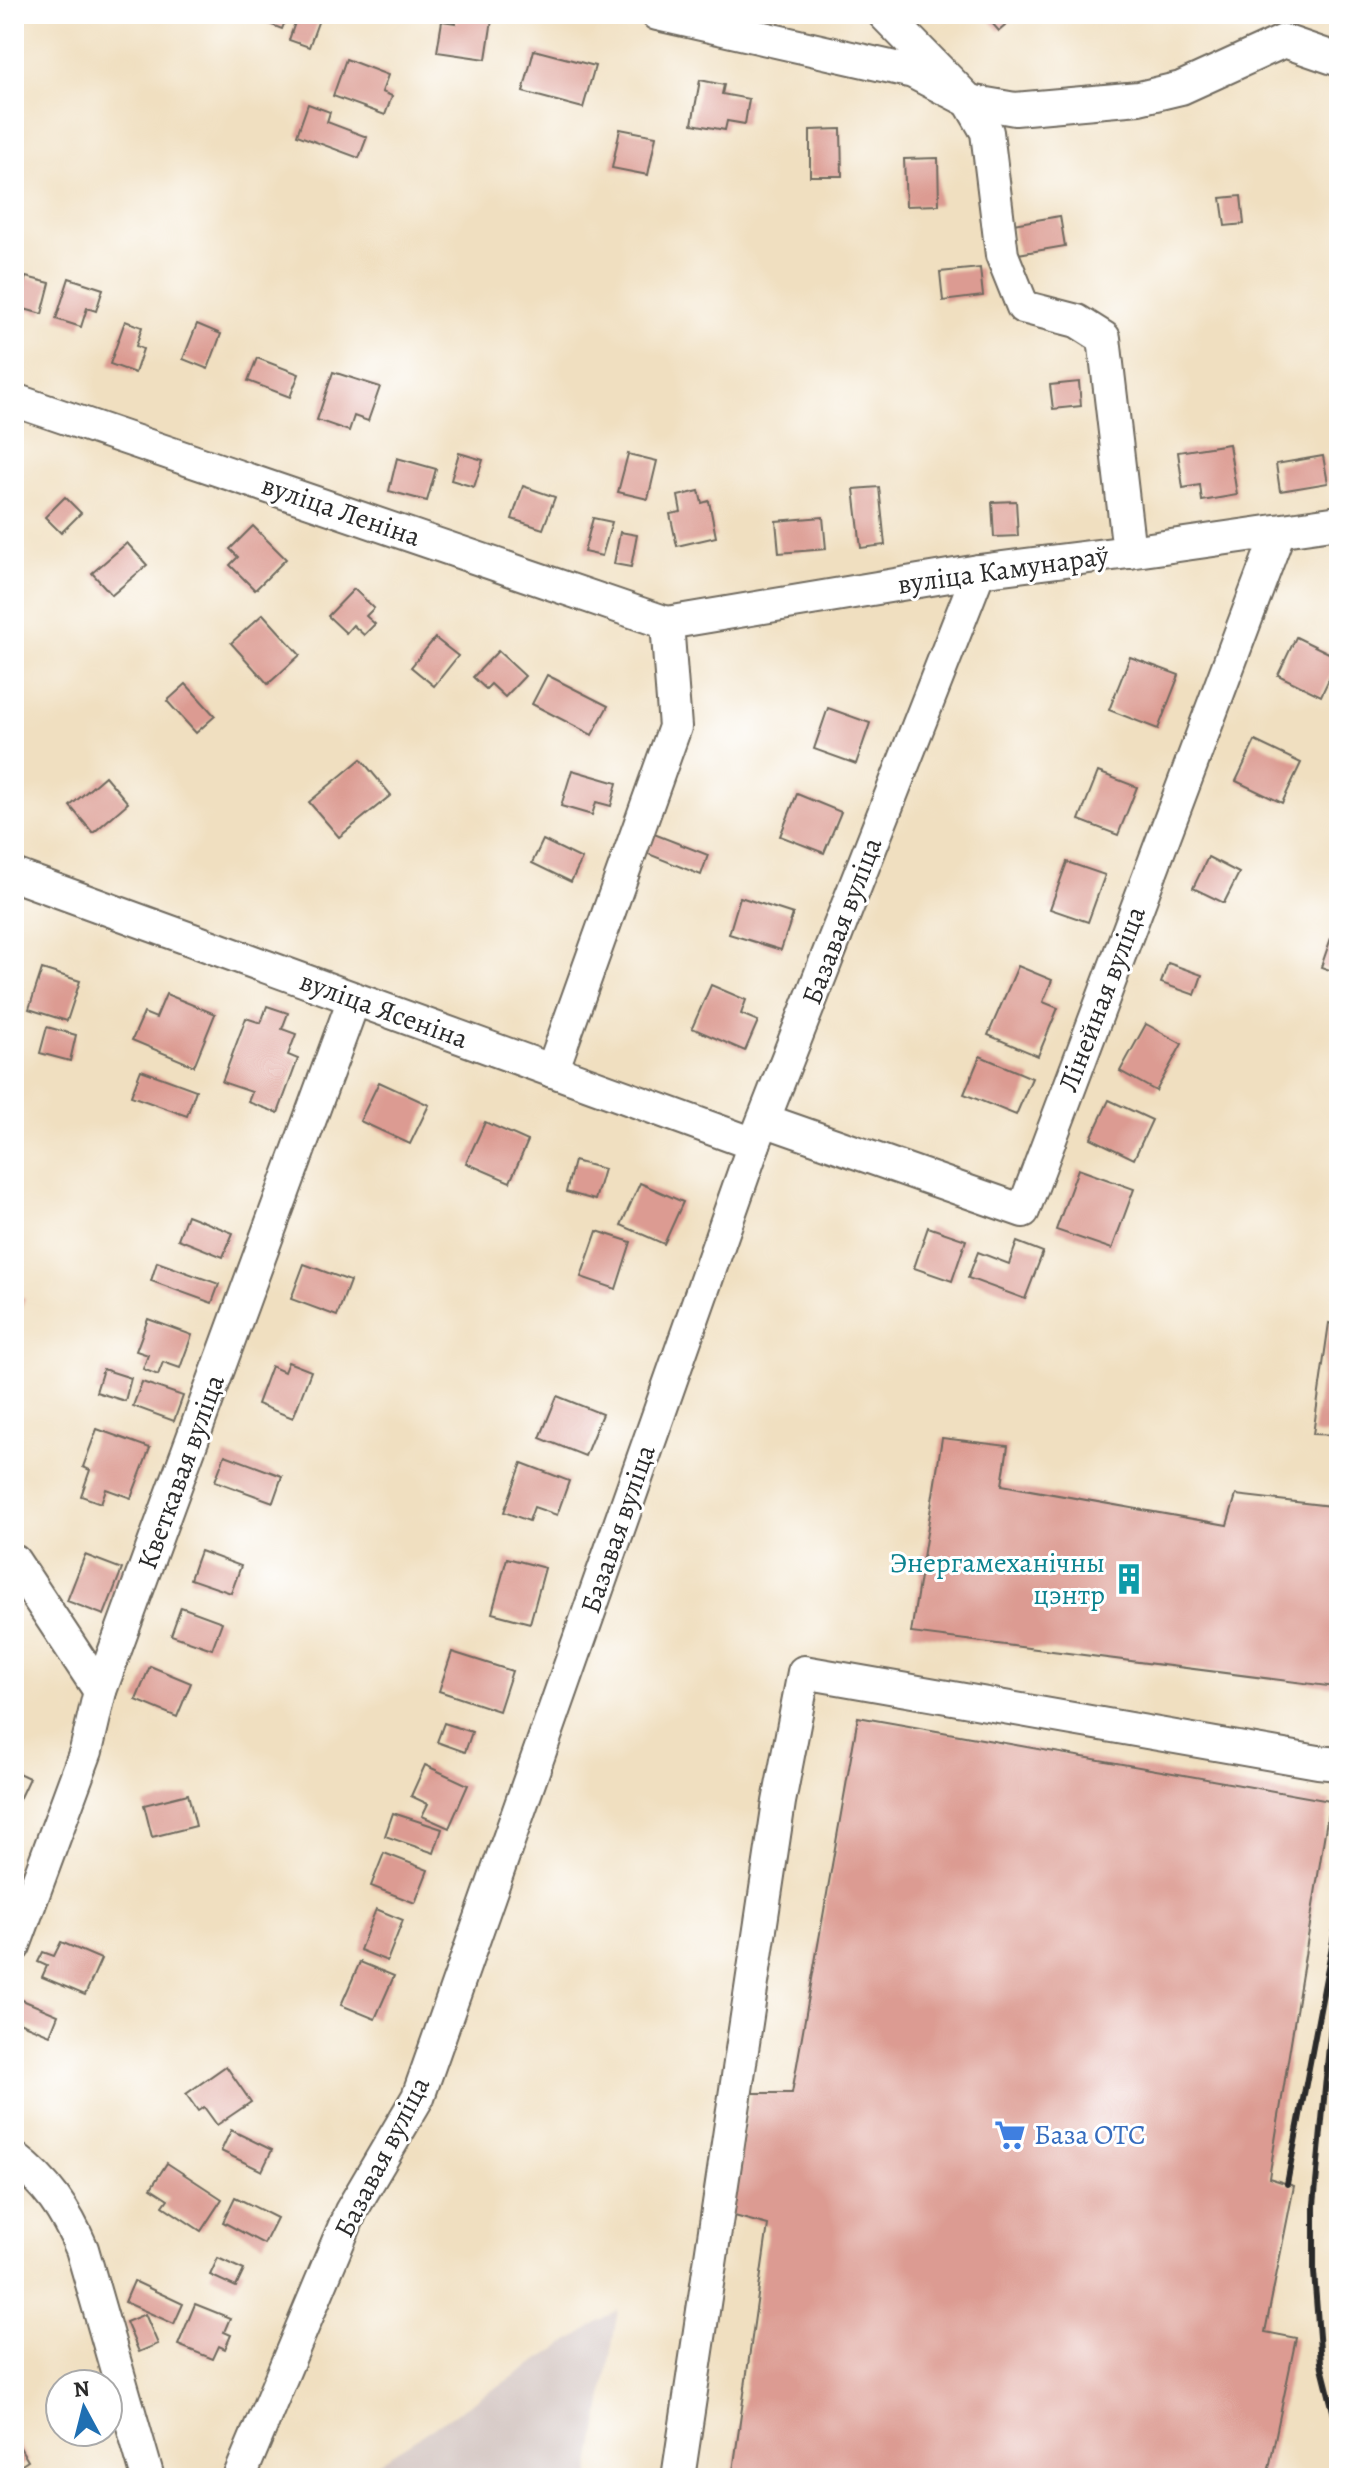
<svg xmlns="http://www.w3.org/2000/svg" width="1353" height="2492" font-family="Alegreya,serif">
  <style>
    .industrial { fill: #cfc0bb }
    .building { fill: #dc9b92 }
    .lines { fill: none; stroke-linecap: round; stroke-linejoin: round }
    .minor-casing { stroke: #706a5f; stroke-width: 36 }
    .minor { stroke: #fff; stroke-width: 32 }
    .rail { stroke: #2b2b2b; stroke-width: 6 }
    .labels { text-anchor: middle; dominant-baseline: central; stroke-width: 6; stroke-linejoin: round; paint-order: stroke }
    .street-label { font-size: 28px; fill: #2b2b2b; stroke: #fff }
    .culture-label { font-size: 28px; fill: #0d838f; stroke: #fff; text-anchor: end }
    .shop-label { font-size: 28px; fill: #366cbe; stroke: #fff; text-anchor: start }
  </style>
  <rect width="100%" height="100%" fill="#fff"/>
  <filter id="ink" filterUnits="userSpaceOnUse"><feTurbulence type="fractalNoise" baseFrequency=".0125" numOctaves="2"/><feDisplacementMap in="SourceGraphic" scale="16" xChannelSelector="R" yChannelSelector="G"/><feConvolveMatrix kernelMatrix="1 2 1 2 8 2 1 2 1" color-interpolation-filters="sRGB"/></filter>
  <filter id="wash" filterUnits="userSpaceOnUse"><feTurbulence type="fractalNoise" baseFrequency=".006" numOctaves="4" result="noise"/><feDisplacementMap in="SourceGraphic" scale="32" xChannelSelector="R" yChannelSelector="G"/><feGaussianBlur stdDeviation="1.8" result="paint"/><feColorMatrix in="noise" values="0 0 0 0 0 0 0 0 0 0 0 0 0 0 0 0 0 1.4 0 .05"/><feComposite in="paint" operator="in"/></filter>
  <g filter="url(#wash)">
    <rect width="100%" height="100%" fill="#f0dfc0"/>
    <path class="industrial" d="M618 2310 589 2478H354Z"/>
    <g id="blocks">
      <g class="building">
        <path d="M244 14H288L282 29Z"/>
        <path d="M298 14H321L309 47 289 40Z"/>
        <path d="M984 14H1019L999 31Z"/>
        <path d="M457 16 492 20 486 59 437 52 442 21 456 23Z"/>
        <path d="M534 50 595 66 583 108 523 92Z"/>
        <path d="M346 59 388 75 382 92 392 96 385 115 333 96Z"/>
        <path d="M700 80 724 85 722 94 749 99 745 124 727 121 725 130 692 124Z"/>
        <path d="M308 104 330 112 327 122 367 137 359 158 297 135Z"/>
        <path d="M620 129 656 136 648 175 612 168Z"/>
        <path d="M841 129 842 176H810V130Z"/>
        <path d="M1339 143V166L1337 167 1334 144Z"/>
        <path d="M938 158 939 205 906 206 904 159Z"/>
        <path d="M1241 196 1244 224 1225 226 1221 198Z"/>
        <path d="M1060 216 1065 246 1018 254 1013 224Z"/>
        <path d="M980 268 983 296 943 301 940 272Z"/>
        <path d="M26 277 50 283 42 314 17 307Z"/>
        <path d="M69 278 103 289 96 311 87 308 81 327 56 319Z"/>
        <path d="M125 321 142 327 136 346 143 349 135 373 110 364Z"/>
        <path d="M197 324 221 334 208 369 183 359Z"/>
        <path d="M257 358 299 374 290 397 248 381Z"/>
        <path d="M333 372 380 387 368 421 354 416 349 431 317 420Z"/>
        <path d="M1079 382 1081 406 1053 409 1050 385Z"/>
        <path d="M1229 444 1237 495 1202 501 1200 485 1183 488 1178 452Z"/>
        <path d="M459 453 483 460 474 487 451 480Z"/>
        <path d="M628 454 657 461 648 499 618 492Z"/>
        <path d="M1323 456 1328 483 1280 491 1276 464Z"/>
        <path d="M397 458 436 469 427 501 389 491Z"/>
        <path d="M523 486 555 497 543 529 512 519Z"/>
        <path d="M879 487 885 545 861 548 854 489Z"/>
        <path d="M699 491 702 503 709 501 716 537 677 546 670 514 681 512 678 496Z"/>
        <path d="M65 497 81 513 61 533 45 517Z"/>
        <path d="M1016 501 1018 536 994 537 992 502Z"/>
        <path d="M823 517 826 549 779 553 776 521Z"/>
        <path d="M593 518 612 522 602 556 584 552Z"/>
        <path d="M253 526 286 559 255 590 230 565 238 557 230 549Z"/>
        <path d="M620 532 637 535 631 567 614 564Z"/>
        <path d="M127 543 147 565 112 595 92 573Z"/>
        <path d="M354 589 374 608 366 616 375 624 364 635 353 625 346 633 328 616Z"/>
        <path d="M263 614 300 655 268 684 231 643Z"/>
        <path d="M1296 637 1339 658 1321 696 1278 675Z"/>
        <path d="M435 638 458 656 434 686 411 667Z"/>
        <path d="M498 651 525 676 505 697 491 684 486 689 473 677Z"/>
        <path d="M1130 657 1179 675 1158 729 1109 710Z"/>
        <path d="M547 675 608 706 592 735 532 704Z"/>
        <path d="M186 684 215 716 196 733 167 701Z"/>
        <path d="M828 708 870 723 856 764 814 749Z"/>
        <path d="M1255 741 1301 763 1282 803 1236 781Z"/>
        <path d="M361 759 391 795 339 837 309 802Z"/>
        <path d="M572 770 617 783 611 806 596 802 592 815 561 806Z"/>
        <path d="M1098 772 1137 787 1118 835 1079 820Z"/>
        <path d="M105 776 128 803 93 833 70 806Z"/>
        <path d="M797 794 841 812 824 853 780 836Z"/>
        <path d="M654 834 708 855 701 875 646 853Z"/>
        <path d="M543 840 582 859 571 882 532 863Z"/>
        <path d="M1208 857 1239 873 1224 903 1193 888Z"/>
        <path d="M1067 862 1105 875 1088 922 1050 909Z"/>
        <path d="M740 897 793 914 781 950 729 934Z"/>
        <path d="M1331 938 1339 941 1338 973 1321 967Z"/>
        <path d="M1168 963 1202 975 1195 995 1161 983Z"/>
        <path d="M1018 966 1052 980 1043 1002 1058 1008 1038 1056 988 1035Z"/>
        <path d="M42 969 80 981 67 1021 29 1009Z"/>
        <path d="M711 985 746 1000 741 1014 758 1021 745 1051 692 1028Z"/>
        <path d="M166 994 215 1014 194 1066 132 1040 144 1013 156 1018Z"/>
        <path d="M267 1006 288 1013 282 1029 296 1034 288 1055 298 1059 278 1113 248 1102 252 1092 222 1082 246 1018 261 1023Z"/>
        <path d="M1146 1024 1182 1044 1156 1091 1120 1071Z"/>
        <path d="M47 1027 76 1035 70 1061 40 1053Z"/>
        <path d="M980 1056 1032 1078 1016 1115 964 1094Z"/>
        <path d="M141 1070 196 1090 187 1116 131 1096Z"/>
        <path d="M379 1082 429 1105 410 1144 360 1121Z"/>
        <path d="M1109 1100 1152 1120 1134 1159 1091 1138Z"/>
        <path d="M485 1122 528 1141 510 1182 466 1163Z"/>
        <path d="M574 1161 604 1169 595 1200 566 1192Z"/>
        <path d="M1078 1169 1134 1189 1112 1249 1056 1230Z"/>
        <path d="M640 1183 683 1202 664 1244 621 1225Z"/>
        <path d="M187 1215 233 1233 223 1257 178 1239Z"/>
        <path d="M928 1227 966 1240 952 1281 914 1268Z"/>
        <path d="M597 1231 631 1242 616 1289 581 1277Z"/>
        <path d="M1017 1242 1043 1252 1025 1299 968 1278 978 1252 1009 1264Z"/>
        <path d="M157 1262 219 1284 212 1303 151 1281Z"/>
        <path d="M304 1264 350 1281 337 1316 291 1299Z"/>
        <path d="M14 1294 25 1298 14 1326Z"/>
        <path d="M148 1319 192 1335 180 1368 163 1362 158 1375 143 1369 148 1355 136 1351Z"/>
        <path d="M1329 1323 1339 1325V1435L1313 1434Z"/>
        <path d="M288 1362 311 1371 293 1418 257 1404 271 1366 284 1372Z"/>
        <path d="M103 1369 131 1378 125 1401 96 1392Z"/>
        <path d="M142 1382 183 1396 174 1421 133 1406Z"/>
        <path d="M557 1396 602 1414 585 1456 540 1438Z"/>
        <path d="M97 1429 150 1448 131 1498 106 1489 101 1503 81 1496 90 1470 83 1467Z"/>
        <path d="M942 1438 1008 1446 1002 1485 1227 1525 1236 1495 1339 1507V1647L1335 1687 911 1633Z"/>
        <path d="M225 1455 282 1476 273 1502 215 1481Z"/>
        <path d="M522 1463 569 1481 557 1515 534 1507 529 1521 504 1512Z"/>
        <path d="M200 1551 241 1566 231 1593 190 1579Z"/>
        <path d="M85 1555 122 1569 104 1615 67 1601Z"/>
        <path d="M507 1558 545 1568 530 1623 492 1613Z"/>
        <path d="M181 1607 222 1622 212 1649 171 1635Z"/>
        <path d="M452 1652 512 1671 499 1711 439 1691Z"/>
        <path d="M150 1666 191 1683 177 1717 136 1700Z"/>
        <path d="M858 1717 1330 1801 1269 2178 1294 2186 1265 2332 1296 2338 1267 2478H732L768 2225 727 2214 751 2093H792Z"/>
        <path d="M444 1723 472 1732 465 1752 437 1742Z"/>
        <path d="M425 1765 468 1785 449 1828 422 1816 428 1804 411 1796Z"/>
        <path d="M14 1771 29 1778 14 1810Z"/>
        <path d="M188 1794 196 1826 152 1837 144 1805Z"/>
        <path d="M393 1813 442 1829 434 1853 385 1836Z"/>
        <path d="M384 1853 428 1870 415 1903 371 1886Z"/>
        <path d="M376 1909 403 1920 387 1961 360 1950Z"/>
        <path d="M61 1942 101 1959 85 1995 42 1977 47 1966 38 1962 43 1952 54 1956Z"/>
        <path d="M360 1962 394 1976 375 2019 341 2005Z"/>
        <path d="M20 1999 58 2015 50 2035 14 2020V2013Z"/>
        <path d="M226 2066 251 2102 217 2125 204 2107 198 2111 186 2094Z"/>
        <path d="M231 2130 272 2150 262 2171 221 2151Z"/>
        <path d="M167 2163 222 2199 201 2231 163 2206 168 2199 151 2188Z"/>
        <path d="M235 2197 277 2218 264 2244 223 2222Z"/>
        <path d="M218 2258 244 2270 236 2287 210 2275Z"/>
        <path d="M134 2281 183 2304 174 2324 125 2302Z"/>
        <path d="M195 2304 230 2318 224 2332 231 2335 225 2349 219 2346 213 2359 178 2345Z"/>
        <path d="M145 2314 158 2344 139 2352 126 2322Z"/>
        <path d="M14 2437 28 2461 14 2470Z"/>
      </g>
    </g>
  </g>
  <g filter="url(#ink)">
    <use href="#blocks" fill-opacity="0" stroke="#706a5f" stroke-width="2"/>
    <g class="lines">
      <defs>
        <g id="minor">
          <path d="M657 14 913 72 969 101 1015 109 1139 98 1181 88 1284 41 1339 60"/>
          <path d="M884 14 969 101 987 132 1002 255 1023 307 1077 321 1104 338 1129 552"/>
          <path d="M14 400 667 623 979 571 1129 552 1339 522"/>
          <path d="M14 875 754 1144"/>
          <path d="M552 1071 675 727 667 623"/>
          <path d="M764 1120 1023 1211 1279 531"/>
          <path d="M14 1561 100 1691"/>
          <path d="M14 1946 86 1751 100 1691 354 999"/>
          <path d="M14 2158C47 2183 66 2211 82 2249L148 2478"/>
          <path d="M239 2478 351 2211 418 2097 754 1144 979 571"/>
          <path d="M678 2478 779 1802 804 1672 1318 1762 1339 1764"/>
        </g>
      </defs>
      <use href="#minor" class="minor-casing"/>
      <use href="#minor" class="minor"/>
      <g class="rail">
        <path d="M1339 1940 1314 2205V2272L1321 2363 1339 2435"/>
        <path d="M1287 2184 1339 1909"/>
      </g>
    </g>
  </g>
  <defs>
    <symbol id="building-bare" viewBox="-9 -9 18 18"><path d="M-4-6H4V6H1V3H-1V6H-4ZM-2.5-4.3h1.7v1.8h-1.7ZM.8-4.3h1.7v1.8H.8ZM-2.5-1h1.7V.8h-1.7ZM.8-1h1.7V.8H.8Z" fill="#0f9aa8" stroke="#fff" stroke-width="2.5" paint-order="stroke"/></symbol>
    <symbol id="supermarket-bare" viewBox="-9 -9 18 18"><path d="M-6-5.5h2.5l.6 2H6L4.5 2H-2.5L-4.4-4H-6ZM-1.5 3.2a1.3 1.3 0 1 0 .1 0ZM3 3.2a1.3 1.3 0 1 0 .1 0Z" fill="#3f7fe0" stroke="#fff" stroke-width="2.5" paint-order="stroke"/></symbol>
  </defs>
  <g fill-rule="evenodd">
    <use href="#building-bare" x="1107" y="1557" width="44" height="44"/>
    <use href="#supermarket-bare" x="988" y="2113" width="44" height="44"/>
  </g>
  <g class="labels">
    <g class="street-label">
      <text transform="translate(341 511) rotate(19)">вуліца Леніна</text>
      <text transform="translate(1003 570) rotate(-8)">вуліца Камунараў</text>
      <text transform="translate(842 921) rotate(-69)">Базавая вуліца</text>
      <text transform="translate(1102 999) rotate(-69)">Лінейная вуліца</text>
      <text transform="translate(384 1010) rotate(20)">вуліца Ясеніна</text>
      <text transform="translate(181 1472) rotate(-70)">Кветкавая вуліца</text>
      <text transform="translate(618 1529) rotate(-71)">Базавая вуліца</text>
      <text transform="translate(382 2157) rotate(-63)">Базавая вуліца</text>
    </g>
    <g class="culture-label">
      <text x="1105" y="1563">Энергамеханічны<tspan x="1105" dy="32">цэнтр</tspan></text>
    </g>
    <g class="shop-label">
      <text x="1034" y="2135">База ОТС</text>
    </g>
  </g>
  <rect width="1353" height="2492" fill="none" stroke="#fff" stroke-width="48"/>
  <g transform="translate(84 2408) rotate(353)"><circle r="38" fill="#ffffff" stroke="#aaaaaa" stroke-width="2"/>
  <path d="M0-6L14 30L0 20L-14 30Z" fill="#1f6fb2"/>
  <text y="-12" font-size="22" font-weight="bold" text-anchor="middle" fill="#2b2b2b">N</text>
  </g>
</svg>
